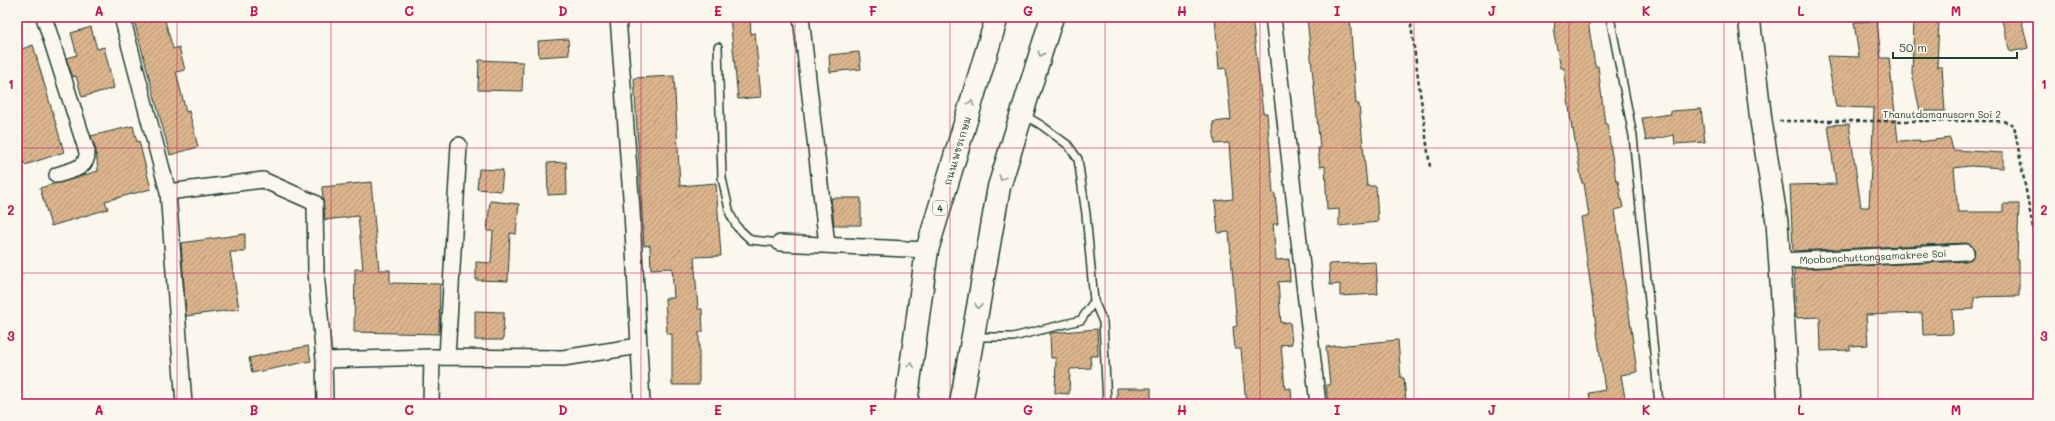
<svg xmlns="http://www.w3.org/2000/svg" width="2055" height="421" font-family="Mali,'Playpen Sans Thai',sans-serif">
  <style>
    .building { fill: url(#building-hatch); stroke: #1f3d34 }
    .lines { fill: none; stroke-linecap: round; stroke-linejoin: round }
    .lane-casing { stroke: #1f3d34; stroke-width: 10 }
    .street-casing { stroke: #1f3d34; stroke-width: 18 }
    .secondary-casing { stroke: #1f3d34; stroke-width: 24 }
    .highway-casing { stroke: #1f3d34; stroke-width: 25 }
    .path { stroke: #1f3d34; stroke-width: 2.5; stroke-dasharray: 4 3; stroke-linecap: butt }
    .lane { stroke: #fbf7ec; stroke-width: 7 }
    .street { stroke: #fbf7ec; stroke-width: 15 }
    .secondary { stroke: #fbf7ec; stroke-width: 21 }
    .highway { stroke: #fbf7ec; stroke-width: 22 }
    .oneway { stroke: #8d9a90 }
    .grid { fill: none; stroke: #c2185b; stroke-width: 1; stroke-opacity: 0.55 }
    .labels { text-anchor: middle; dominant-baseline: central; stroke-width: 4; stroke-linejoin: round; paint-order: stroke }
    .shield { fill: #fbf7ec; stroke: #61756b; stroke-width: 1 }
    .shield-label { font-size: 9px; font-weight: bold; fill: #1f3d34 }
    .street-label { font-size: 10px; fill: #1f3d34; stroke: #fbf7ec }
    .neatline { fill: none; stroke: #c2185b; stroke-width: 1.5 }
    .grid-label { font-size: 13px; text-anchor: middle; font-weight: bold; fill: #c2185b }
  </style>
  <defs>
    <pattern id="building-hatch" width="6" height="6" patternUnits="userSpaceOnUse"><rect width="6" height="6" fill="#dcb58d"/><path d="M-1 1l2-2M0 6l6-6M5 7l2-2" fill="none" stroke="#b29474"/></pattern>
  </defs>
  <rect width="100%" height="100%" fill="#fbf7ec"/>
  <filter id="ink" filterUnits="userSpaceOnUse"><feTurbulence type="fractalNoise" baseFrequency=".025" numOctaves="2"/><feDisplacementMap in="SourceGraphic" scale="8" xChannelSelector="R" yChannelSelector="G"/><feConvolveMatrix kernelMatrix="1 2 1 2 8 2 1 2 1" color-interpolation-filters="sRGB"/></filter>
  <g filter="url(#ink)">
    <g class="building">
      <path d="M133 17H164L173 49 179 47 185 70 176 72 186 112 189 111 198 147 170 155Z"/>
      <path d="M730 17H750L751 34 755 33 761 97 738 99Z"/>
      <path d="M1215 17H1252L1263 113H1267L1273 194H1275L1278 224H1273L1276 260 1289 259 1290 281 1278 282 1281 323 1290 322 1292 344 1281 345 1285 389 1291 388 1292 404H1246L1241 349H1235L1233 327 1237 326 1229 232 1218 233 1215 201 1233 199 1229 143 1215 144 1213 122 1231 120 1226 68 1219 69Z"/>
      <path d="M1307 17H1350L1356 104H1359L1367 186H1376L1378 222 1339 226V209L1327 210 1325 166 1320 167 1318 148H1320Z"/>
      <path d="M1555 17H1589V28L1595 66H1598L1605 124H1607L1616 181H1618L1623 208 1615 210 1637 372 1621 375 1626 404H1591L1589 393 1605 390 1581 217 1589 216 1584 183H1582L1573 129 1572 130 1564 68H1561L1554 35Z"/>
      <path d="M2001 17H2021L2028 48 2010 52Z"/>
      <path d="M1939 20 1937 67H1942L1945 111H1920L1912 73 1914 21Z"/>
      <path d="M1877 21 1881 58H1889L1898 141 1920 140 1919 142 1950 138 1953 150 2003 153V168L1970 166 1954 168 1958 212H2003V204H2019L2017 260H2019V296L1974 297V309L1952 310 1953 334 1923 335 1922 313 1866 315 1868 345 1850 346V350L1821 351 1820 317 1796 318 1794 269 1966 261 1971 259 1975 252 1973 247 1966 243 1793 251 1790 185 1836 184 1828 125 1849 124 1861 207H1869L1874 108 1836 107 1827 56 1859 57 1854 22Z"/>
      <path d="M91 27 97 49 104 47 114 88 82 97 76 76 73 77 66 58 77 55 71 33Z"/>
      <path d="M568 39 569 55 539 57 538 41Z"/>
      <path d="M33 45 64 152 25 165 17 151V51Z"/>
      <path d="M859 52 861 69 830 72 829 55Z"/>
      <path d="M479 60 523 62 522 91 478 90Z"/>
      <path d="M674 76 680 186 716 183 721 256 694 257 698 309H702L703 332H699V385H672V334H667L665 298H674L672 268 651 269 650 245 644 246 634 78Z"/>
      <path d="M1701 109 1705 142 1675 144 1674 135 1646 141 1642 118 1671 114V111Z"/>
      <path d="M133 126 137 142 139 141 151 189 105 201 108 209 51 226 40 188 98 171 96 150 91 136Z"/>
      <path d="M566 162 567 194 548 195 547 163Z"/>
      <path d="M479 169 503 170 501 191 477 189Z"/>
      <path d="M371 182 379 270H390V283L440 284 439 334 354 332 355 269H363L358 216 325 220 322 187Z"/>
      <path d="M831 198H861V225H834Z"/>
      <path d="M490 201 519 204 516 234 510 233 508 281 476 280V262L491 263 493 231H487Z"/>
      <path d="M245 234V252H230L239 309 186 316 181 243Z"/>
      <path d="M1376 262 1378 294 1340 296V284L1330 285 1329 264Z"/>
      <path d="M475 311 504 312 503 340H475Z"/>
      <path d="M1097 329 1098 356H1090L1091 368 1070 369 1069 394 1055 393 1056 358H1051L1050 333Z"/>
      <path d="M1398 340 1401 378H1404L1406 400 1393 401V404H1328L1326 385H1330L1326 347Z"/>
      <path d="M308 346 311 361 252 373 249 358Z"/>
      <rect x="1117" y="388" width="34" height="16"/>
    </g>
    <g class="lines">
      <defs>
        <g id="lane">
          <path d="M1610 17 1633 136 1659 404"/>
          <path d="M718 47 722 178 730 214 737 227 751 240 780 243"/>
          <path d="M1094 301 1103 322 1107 404"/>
          <path d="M976 337H1013L1081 320 1094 301 1086 214 1078 159 1068 145 1041 125 1024 115"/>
        </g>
        <g id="street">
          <path d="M44 17 87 152C88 169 71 170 57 175"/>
          <path d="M122 17 168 192 184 404"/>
          <path d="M618 17 632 211 642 404"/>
          <path d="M801 17 827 245"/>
          <path d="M1273 17 1318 404"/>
          <path d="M168 192 263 180 315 203 316 272 324 360 325 404"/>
          <path d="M780 243 927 250"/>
          <path id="s1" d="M1780 261 1966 252"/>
          <path d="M447 357 459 145"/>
          <path d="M324 360 432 357 563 358 639 346"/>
          <path d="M431 404 432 357"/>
        </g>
        <path id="secondary" d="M1749 17 1761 121 1777 222 1789 404"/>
        <g id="highway">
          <path d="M906 404 927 250 997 17"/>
          <path d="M961 404 999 187 1052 17"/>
        </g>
      </defs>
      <use href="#lane" class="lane-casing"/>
      <use href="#street" class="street-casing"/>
      <use href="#secondary" class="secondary-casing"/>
      <use href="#highway" class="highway-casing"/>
      <g class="path">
        <path d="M1410 17 1430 167"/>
        <path d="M1779 121H2003L2014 125 2038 256"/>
      </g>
      <use href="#lane" class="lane"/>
      <use href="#street" class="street"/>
      <use href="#secondary" class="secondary"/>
      <use href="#highway" class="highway"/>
    </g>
    <defs><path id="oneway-chevron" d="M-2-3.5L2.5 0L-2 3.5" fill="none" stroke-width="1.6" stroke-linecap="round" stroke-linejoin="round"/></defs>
    <g class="oneway">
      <use href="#oneway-chevron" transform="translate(1041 54) rotate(107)"/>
      <use href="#oneway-chevron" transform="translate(971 103) rotate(-73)"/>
      <use href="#oneway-chevron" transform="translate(1002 178) rotate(107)"/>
      <use href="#oneway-chevron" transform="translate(978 306) rotate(100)"/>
      <use href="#oneway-chevron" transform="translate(911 365) rotate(-82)"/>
    </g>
  </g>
  <path class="grid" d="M177 17V404M331 17V404M486 17V404M641 17V404M795 17V404M950 17V404M1105 17V404M1260 17V404M1414 17V404M1569 17V404M1724 17V404M1878 17V404M17 148H2038M17 273H2038"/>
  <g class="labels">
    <rect class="shield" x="933" y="201" width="14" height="14" rx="3"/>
    <g class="shield-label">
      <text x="940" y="208">4</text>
    </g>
    <g class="street-label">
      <text x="1942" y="114">Thanutdomanusorn Soi 2</text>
      <text transform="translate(957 151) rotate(-73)">ถนนเพชรเกษม</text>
      <text stroke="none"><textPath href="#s1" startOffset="93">Moobanchuttongsamakree Soi</textPath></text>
    </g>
  </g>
  <rect width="2055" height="421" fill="none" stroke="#fbf7ec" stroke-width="44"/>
  <path d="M1893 52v6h124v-6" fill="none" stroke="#1f3d34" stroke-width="2"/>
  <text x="1899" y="52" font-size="12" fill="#1f3d34" stroke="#fbf7ec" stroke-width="3" paint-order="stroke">50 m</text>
  <rect x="22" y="22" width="2011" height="377" class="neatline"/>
  <g class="grid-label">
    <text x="99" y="16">A</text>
    <text x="254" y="16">B</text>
    <text x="409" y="16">C</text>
    <text x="563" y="16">D</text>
    <text x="718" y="16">E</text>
    <text x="873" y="16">F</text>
    <text x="1028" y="16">G</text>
    <text x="1182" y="16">H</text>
    <text x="1337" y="16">I</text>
    <text x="1492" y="16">J</text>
    <text x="1646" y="16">K</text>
    <text x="1801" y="16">L</text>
    <text x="1956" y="16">M</text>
    <text x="11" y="89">1</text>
    <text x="2044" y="89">1</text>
    <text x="11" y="215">2</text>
    <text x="2044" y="215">2</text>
    <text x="11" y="341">3</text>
    <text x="2044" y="341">3</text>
    <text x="99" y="415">A</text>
    <text x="254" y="415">B</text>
    <text x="409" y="415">C</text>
    <text x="563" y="415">D</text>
    <text x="718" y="415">E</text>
    <text x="873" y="415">F</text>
    <text x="1028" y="415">G</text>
    <text x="1182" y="415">H</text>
    <text x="1337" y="415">I</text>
    <text x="1492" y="415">J</text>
    <text x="1646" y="415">K</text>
    <text x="1801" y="415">L</text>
    <text x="1956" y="415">M</text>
  </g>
</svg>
